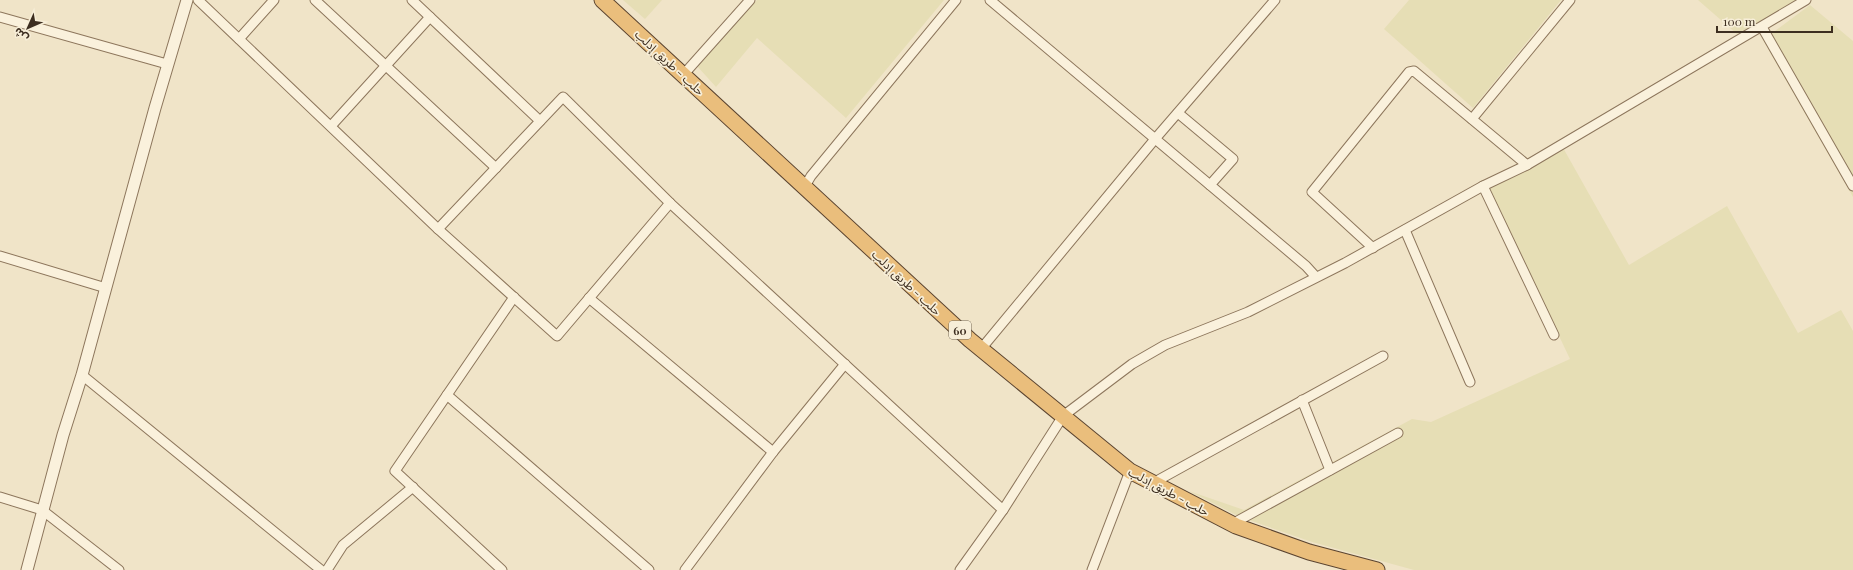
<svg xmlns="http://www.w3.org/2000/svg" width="1853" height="570" font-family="'Playfair Display','Noto Sans Arabic',serif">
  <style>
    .farmland { fill: #e6deb5 }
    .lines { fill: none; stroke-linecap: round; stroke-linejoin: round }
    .minor-casing { stroke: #8d765c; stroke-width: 11 }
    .tertiary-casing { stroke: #8d765c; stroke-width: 13 }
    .trunk-casing { stroke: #5b4430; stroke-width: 17 }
    .minor { stroke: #faf1dc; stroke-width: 9 }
    .tertiary { stroke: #faf1dc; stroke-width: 11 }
    .trunk { stroke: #eabe7c; stroke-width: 15 }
    .labels { text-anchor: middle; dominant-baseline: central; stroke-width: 3.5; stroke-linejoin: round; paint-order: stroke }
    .shield { fill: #f7eed8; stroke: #756857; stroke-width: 1 }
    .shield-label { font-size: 11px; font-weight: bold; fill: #3d2e20 }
    .street-label { font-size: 12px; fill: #3d2e20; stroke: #f7eed8 }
  </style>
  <rect width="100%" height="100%" fill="#f0e4c8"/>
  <g class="farmland">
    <path d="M623 0H662L645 19Z"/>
    <path d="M757 0H944L846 118 757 38 716 87 697 66Z"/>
    <path d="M1409 0H1561L1473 108 1384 29Z"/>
    <path d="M1698 0H1799L1737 34Z"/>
    <path d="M1810 5 1853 41V197L1763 40Z"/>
    <path d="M1562 146 1629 265 1727 206 1798 333 1841 310 1853 331V570H1414L1312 542 1240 517 1189 491 1244 510 1412 419 1431 422 1570 359 1488 187Z"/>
  </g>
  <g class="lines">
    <defs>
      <g id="minor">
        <path d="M198 0 438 229 557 336 670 203"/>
        <path d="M315 0 496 168"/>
        <path d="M412 0 540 121"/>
        <path d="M990 0 1210 185"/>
        <path d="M0 17 167 64"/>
        <path d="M1762 27 1853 186"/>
        <path d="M239 39 274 0"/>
        <path d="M684 74 750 0"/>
        <path d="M1178 113 1233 159 1210 185 1306 266 1316 277"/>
        <path d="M1472 119 1570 0"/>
        <path d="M331 126 430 17"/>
        <path d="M805 186 811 176 956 0"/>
        <path d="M1483 186 1554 335"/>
        <path d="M438 229 563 97 670 203 1003 510"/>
        <path d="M1405 230 1470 382"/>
        <path d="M1373 248 1312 192 1409 72 1414 71 1527 165"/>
        <path d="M0 256 106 288"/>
        <path d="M589 298 773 452"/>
        <path d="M981 349 1155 139 1275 0"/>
        <path d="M82 375 321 570"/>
        <path d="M447 395 649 570"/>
        <path d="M1302 400 1330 470"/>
        <path d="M1153 483 1383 356"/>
        <path d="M0 497 42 510 119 570"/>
        <path d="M1232 524 1398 433"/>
        <path d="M327 570 343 545 413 487"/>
        <path d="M502 570 395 471 514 297"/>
        <path d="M685 570 773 452 845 364"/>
        <path d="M960 570 1003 510 1063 416 1132 364 1165 345 1248 312 1345 263 1483 186 1527 165 1806 0"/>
        <path d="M1092 570 1130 471"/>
      </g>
      <path id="tertiary" d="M27 570 63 435 82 375 155 108 187 0"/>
      <path id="trunk" d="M602 0 970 340 1130 471 1236 526 1309 552 1377 570"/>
    </defs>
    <use href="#minor" class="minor-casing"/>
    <use href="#tertiary" class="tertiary-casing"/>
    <use href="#trunk" class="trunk-casing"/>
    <use href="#minor" class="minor"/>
    <use href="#tertiary" class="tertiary"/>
    <use href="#trunk" class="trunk"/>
  </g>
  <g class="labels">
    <rect class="shield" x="949" y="321" width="22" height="18" rx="3"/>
    <g class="shield-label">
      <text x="960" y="330">60</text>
    </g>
    <g class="street-label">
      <text transform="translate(670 62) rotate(43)">حلب - طريق إدلب</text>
      <text transform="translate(907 282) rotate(43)">حلب - طريق إدلب</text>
      <text transform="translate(1169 491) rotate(28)">حلب - طريق إدلب</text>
    </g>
  </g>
  <g transform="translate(28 28) rotate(225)" stroke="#f7eed8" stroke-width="3" paint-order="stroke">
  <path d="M0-3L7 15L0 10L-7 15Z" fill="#3d2e20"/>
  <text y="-6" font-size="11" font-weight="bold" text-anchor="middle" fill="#3d2e20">ش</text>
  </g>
  <path d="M1717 26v6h115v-6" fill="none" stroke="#3d2e20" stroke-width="2"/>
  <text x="1723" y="26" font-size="12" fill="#3d2e20" stroke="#f7eed8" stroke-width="3" paint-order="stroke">100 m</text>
</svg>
